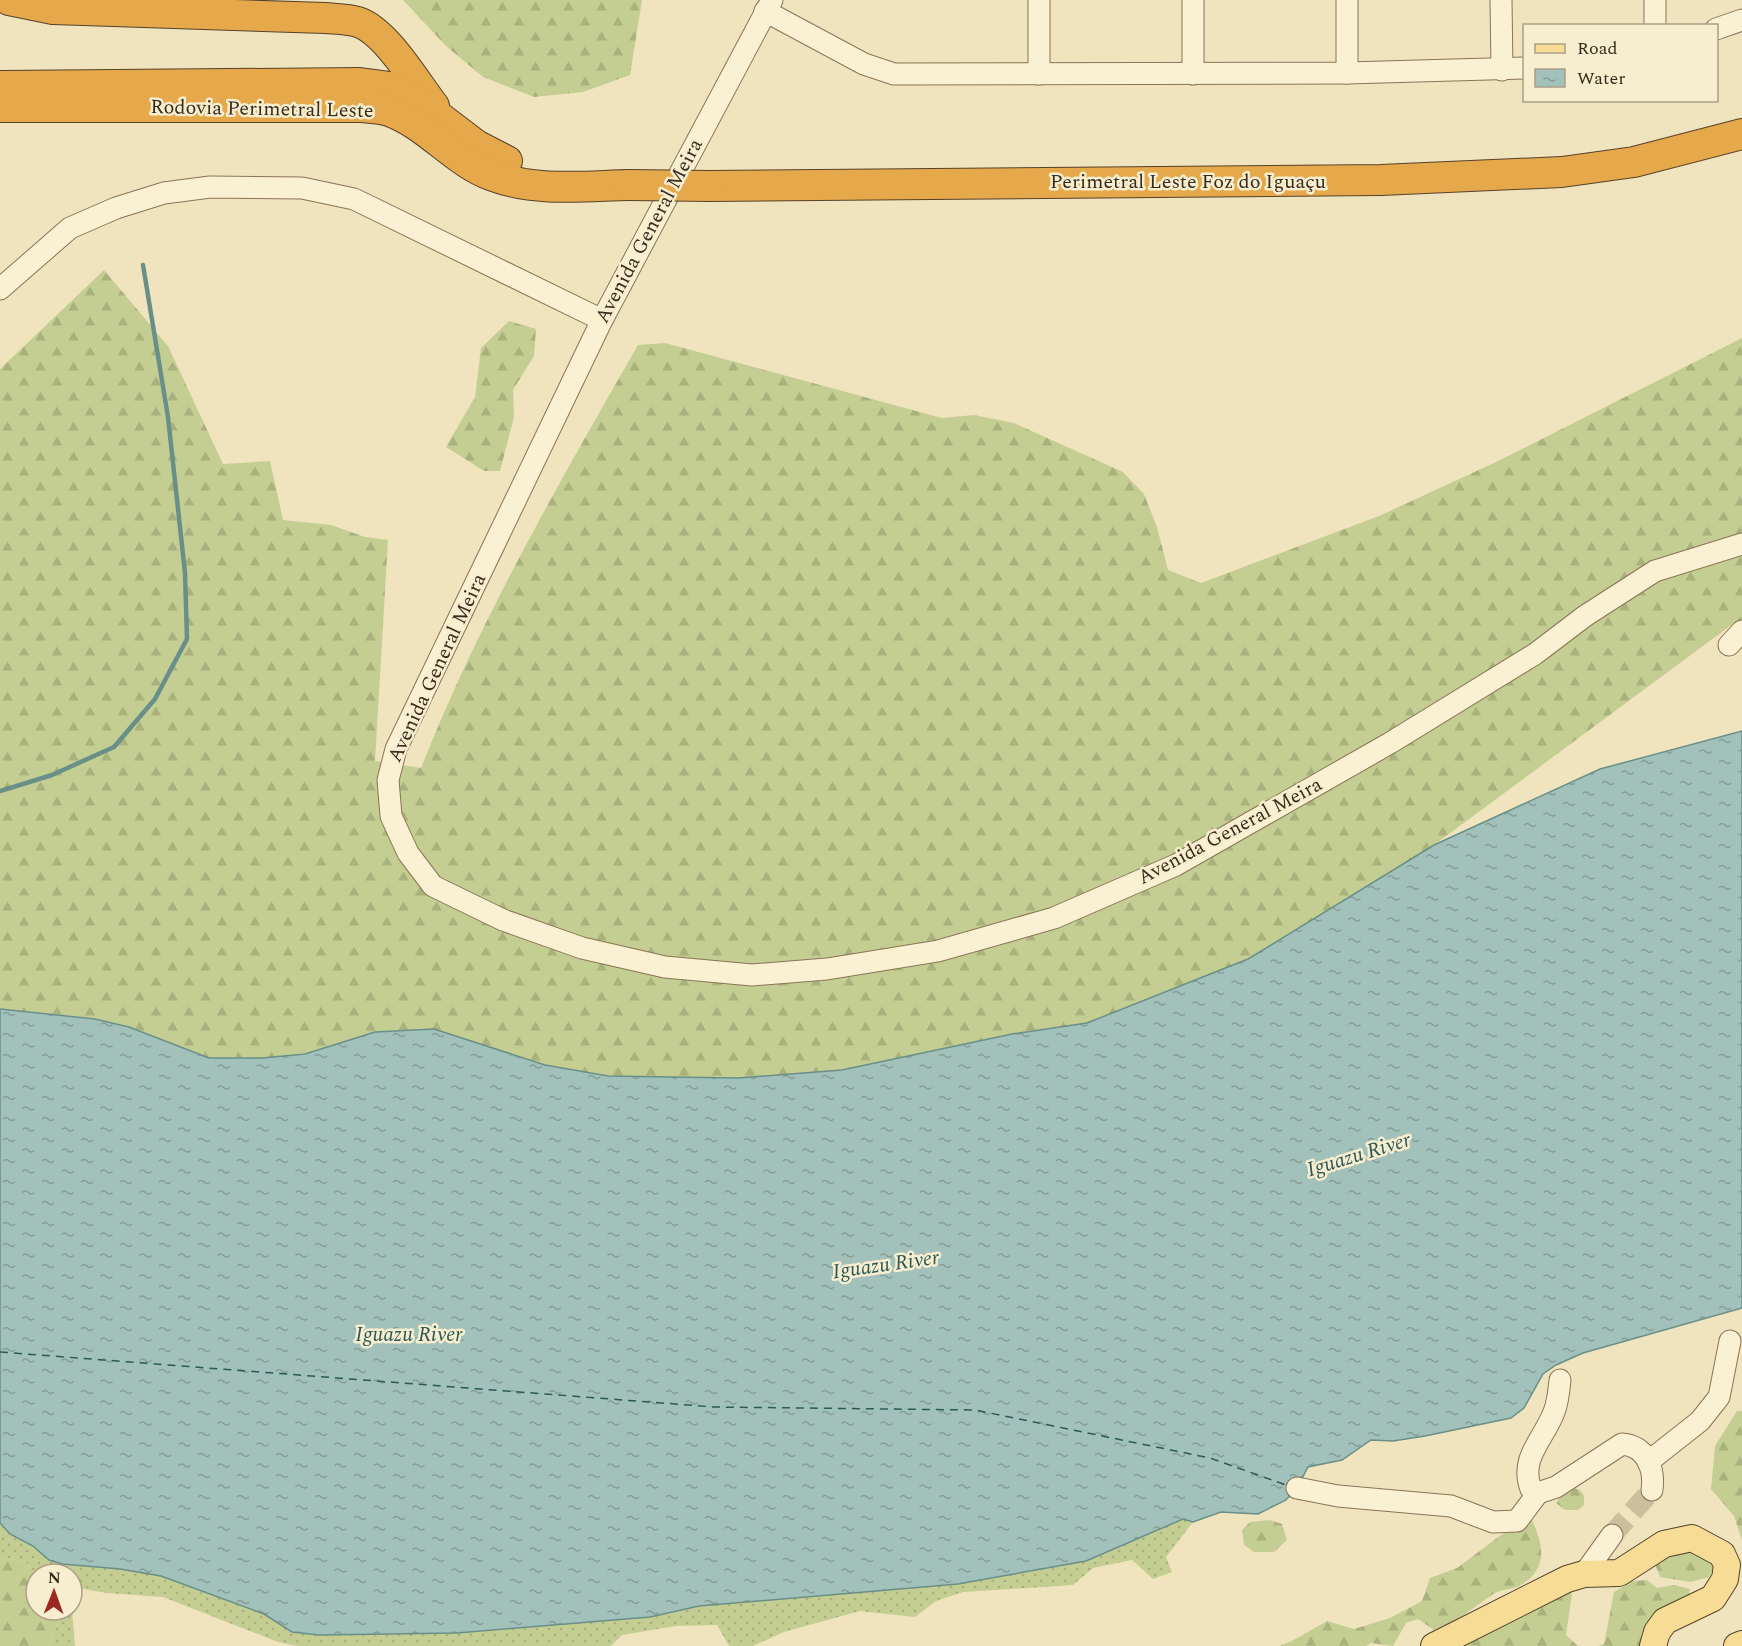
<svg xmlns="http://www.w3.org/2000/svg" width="1742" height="1646" font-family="Spectral,serif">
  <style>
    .grass { fill: url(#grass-dots) }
    .forest { fill: url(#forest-firs) }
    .water { fill: url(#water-ripples); stroke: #699088; stroke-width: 1.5 }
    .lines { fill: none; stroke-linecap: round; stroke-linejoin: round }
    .stream { stroke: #699088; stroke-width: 4.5 }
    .ferry { stroke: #2a5958; stroke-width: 1.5; stroke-dasharray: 8 6; stroke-linecap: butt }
    .minor-tunnel { stroke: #cbbf9e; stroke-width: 21; stroke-dasharray: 21 10; stroke-linecap: butt }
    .minor-casing { stroke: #897456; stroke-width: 23 }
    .major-casing { stroke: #56412b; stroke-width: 28 }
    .highway-casing { stroke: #56412b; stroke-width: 32 }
    .minor { stroke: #faf0d2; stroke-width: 21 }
    .major { stroke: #f6dc94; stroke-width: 26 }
    .highway { stroke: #e5a84a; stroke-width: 30 }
    .highway-bridge-casing { stroke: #56412b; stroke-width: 32; stroke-linecap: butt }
    .highway-bridge { stroke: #e5a84a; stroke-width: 30 }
    .labels { text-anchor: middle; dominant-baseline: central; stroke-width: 5; stroke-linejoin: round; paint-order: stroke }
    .street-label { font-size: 20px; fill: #382b1c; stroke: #f7edcf }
    .water-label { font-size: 21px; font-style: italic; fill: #2a5958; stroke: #f7edcf }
  </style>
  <defs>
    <pattern id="grass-dots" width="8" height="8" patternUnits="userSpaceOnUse" patternTransform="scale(1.5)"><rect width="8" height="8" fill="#c4ce92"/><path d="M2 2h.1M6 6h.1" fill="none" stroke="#a9b17d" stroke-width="1.8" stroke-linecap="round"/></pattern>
    <pattern id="forest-firs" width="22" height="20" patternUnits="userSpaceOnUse" patternTransform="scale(1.5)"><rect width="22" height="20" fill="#c4ce92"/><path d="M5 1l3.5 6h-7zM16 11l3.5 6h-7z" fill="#a9b17d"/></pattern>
    <pattern id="water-ripples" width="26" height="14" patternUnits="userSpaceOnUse" patternTransform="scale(1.5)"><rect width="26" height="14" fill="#a2c1ba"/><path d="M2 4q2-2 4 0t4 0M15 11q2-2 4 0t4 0" fill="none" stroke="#859d96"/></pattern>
  </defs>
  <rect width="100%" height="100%" fill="#f0e4bf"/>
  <g class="grass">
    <path d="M1183 1519 1193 1522 1166 1557 1172 1572 1153 1579 1132 1560 1093 1568 1073 1585 963 1592 936 1601 915 1617 860 1611 784 1632 753 1646H729L717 1625 676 1626 622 1635 611 1646H297L278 1642 163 1597 107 1593 72 1587V1574L36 1575 26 1562 0 1557V1523L10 1534 33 1546 49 1560 62 1564 120 1569 161 1576 264 1614 292 1632 319 1635 457 1633 650 1617 699 1606 958 1584 1086 1561Z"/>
    <path d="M72 1609 75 1646H49L62 1610Z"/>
  </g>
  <g class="forest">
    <path d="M403 0H642L630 75 583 92 534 97 483 77 446 46Z"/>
    <path d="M104 270 168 346 223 464 270 461 283 520 331 525 365 537 388 540 375 761 421 768C479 621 559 483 638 345L665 343 942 418 974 415 1014 423 1123 472 1144 494 1157 527 1168 570 1201 583 1379 516 1496 462 1742 338V624L1734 623 1434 845 1248 959 1087 1023 1012 1034 842 1070 738 1078 608 1076 545 1065 327 1048C296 1056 240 1063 208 1058 180 1052 155 1034 127 1026 86 1015 42 1014 0 1009V369Z"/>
    <path d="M509 321 536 329 534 356 513 390 514 417 500 471H484L446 447 475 397 481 348Z"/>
    <path d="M1737 1411H1742V1540L1734 1516 1711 1489 1715 1446Z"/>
    <path d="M1567 1486 1580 1490 1584 1496V1505L1578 1510H1565L1556 1503Z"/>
    <path d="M1531 1518C1543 1543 1550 1569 1519 1586 1513 1589 1504 1589 1497 1592 1473 1606 1463 1620 1434 1630L1418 1619 1406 1623 1393 1646 1371 1643 1366 1646H1279L1292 1641 1327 1621 1354 1629 1390 1618 1422 1601 1430 1578 1457 1568 1505 1532Z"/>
    <path d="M1270 1520 1282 1524 1287 1540 1274 1552H1254L1244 1545 1242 1530 1250 1522Z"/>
    <path d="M1677 1545 1719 1558 1709 1577 1691 1582 1660 1577 1655 1564Z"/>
    <path d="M0 1557 26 1562 36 1575V1610H62L49 1646H0Z"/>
    <path d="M1647 1580 1657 1588 1674 1585 1690 1589 1688 1598 1651 1646H1598L1604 1644 1614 1592 1633 1581Z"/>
    <path d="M1562 1587 1572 1593 1566 1635 1578 1646H1463Z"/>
  </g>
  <path class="water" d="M1742 731V1308L1583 1353 1556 1365 1543 1374 1524 1408 1511 1418 1425 1436 1393 1441 1371 1440 1342 1460 1308 1467 1297 1488 1286 1500 1258 1514 1221 1512 1193 1522 1183 1519 1086 1561 958 1584 699 1606 650 1617 457 1633 319 1635 292 1632 264 1614 161 1576 120 1569 62 1564 49 1560 33 1546 10 1534 0 1523V1009L95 1019 129 1027 209 1058H262L305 1054 375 1032 434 1029 545 1065 608 1076 738 1078 842 1070 1012 1034 1087 1023 1248 959 1434 845 1600 769Z"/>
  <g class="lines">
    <path class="stream" d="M0 791 52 775 114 747 155 699 187 639 185 573 168 417 143 265"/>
    <path class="ferry" d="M0 1352 714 1407 975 1410 1210 1458 1286 1485"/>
    <path class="minor-tunnel" d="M1612 1535 1652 1490"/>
    <defs>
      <g id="minor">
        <path d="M772 0 602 320 396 749 388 780 391 816 408 853 433 886 503 920 582 948 665 967 752 975 827 969 938 951 1054 918 1176 865 1390 743 1535 654 1585 616 1655 571 1742 544"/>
        <path d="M1039 0V74"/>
        <path d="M1193 0V74"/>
        <path d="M1501 0 1502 70"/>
        <path d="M1655 0V26"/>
        <path d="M765 11 864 64 894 74 1347 73 1524 68"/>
        <path d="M1716 29 1742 20"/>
        <path d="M1347 73V0"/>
        <path d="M0 289 70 228 116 208 164 193 210 187 302 188 354 199 602 320"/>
        <path d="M1729 645 1742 631"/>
        <path d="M1560 1380C1559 1391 1558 1402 1554 1412 1544 1439 1519 1458 1531 1489L1538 1493 1556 1487 1622 1444C1646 1446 1655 1468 1652 1490"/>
        <path d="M1648 1462 1700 1421 1719 1397 1730 1341"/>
        <path d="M1297 1488 1338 1496 1451 1506 1493 1522 1517 1521 1538 1493"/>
        <path d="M1584 1574 1612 1535"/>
      </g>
      <g id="major">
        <path d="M1434 1646 1567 1579 1584 1574 1619 1573 1664 1544 1692 1538 1722 1554 1727 1565 1725 1579 1713 1598 1665 1621 1657 1632 1653 1646"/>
        <path d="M1737 1646 1742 1644"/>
      </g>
      <g id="highway">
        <path d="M9 0 53 9 325 18C336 19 348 19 358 22 386 31 416 83 434 106"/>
        <path d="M0 86 360 83 390 87 417 100 476 145 507 161"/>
        <path d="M0 107H362C370 108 381 108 389 111 428 125 454 162 493 176 536 192 585 186 629 185"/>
        <path d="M710 186 1381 180 1562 172 1634 162 1742 134"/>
      </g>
    </defs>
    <use href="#minor" class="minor-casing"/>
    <use href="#major" class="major-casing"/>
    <use href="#highway" class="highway-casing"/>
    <use href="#minor" class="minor"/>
    <use href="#major" class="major"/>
    <use href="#highway" class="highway"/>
    <defs>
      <path id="highway-bridge" d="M629 185 710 186"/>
    </defs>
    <use href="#highway-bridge" class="highway-bridge-casing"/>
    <use href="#highway-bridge" class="highway-bridge"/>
  </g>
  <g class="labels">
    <g class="street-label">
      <text transform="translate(262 109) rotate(1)">Rodovia Perimetral Leste</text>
      <text x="1188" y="182">Perimetral Leste Foz do Iguaçu</text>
      <text transform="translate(649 231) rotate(-62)">Avenida General Meira</text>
      <text transform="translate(437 668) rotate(-65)">Avenida General Meira</text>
      <text transform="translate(1230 831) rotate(-28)">Avenida General Meira</text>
    </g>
    <g class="water-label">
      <text transform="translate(1359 1155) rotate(-17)">Iguazu River</text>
      <text transform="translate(886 1265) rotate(-8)">Iguazu River</text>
      <text x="409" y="1335">Iguazu River</text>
    </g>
  </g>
  <rect x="1523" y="24" width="195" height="78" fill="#f7edcf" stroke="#ab9f87" stroke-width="1.5"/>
  <rect x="1535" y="44" width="30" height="9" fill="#f6dc94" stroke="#ab9f87" stroke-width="1.5"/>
  <text x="1577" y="54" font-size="18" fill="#382b1c">Road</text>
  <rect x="1535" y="69" width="30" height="18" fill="url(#water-ripples)" stroke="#ab9f87" stroke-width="1.5"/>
  <text x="1577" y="84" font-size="18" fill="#382b1c">Water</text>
  <g transform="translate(54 1592) rotate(1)"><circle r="28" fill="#f7edcf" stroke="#ab9f87" stroke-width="1.5"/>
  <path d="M0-4.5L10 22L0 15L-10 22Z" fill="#9b2823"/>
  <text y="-9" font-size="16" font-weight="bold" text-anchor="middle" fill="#382b1c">N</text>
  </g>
</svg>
